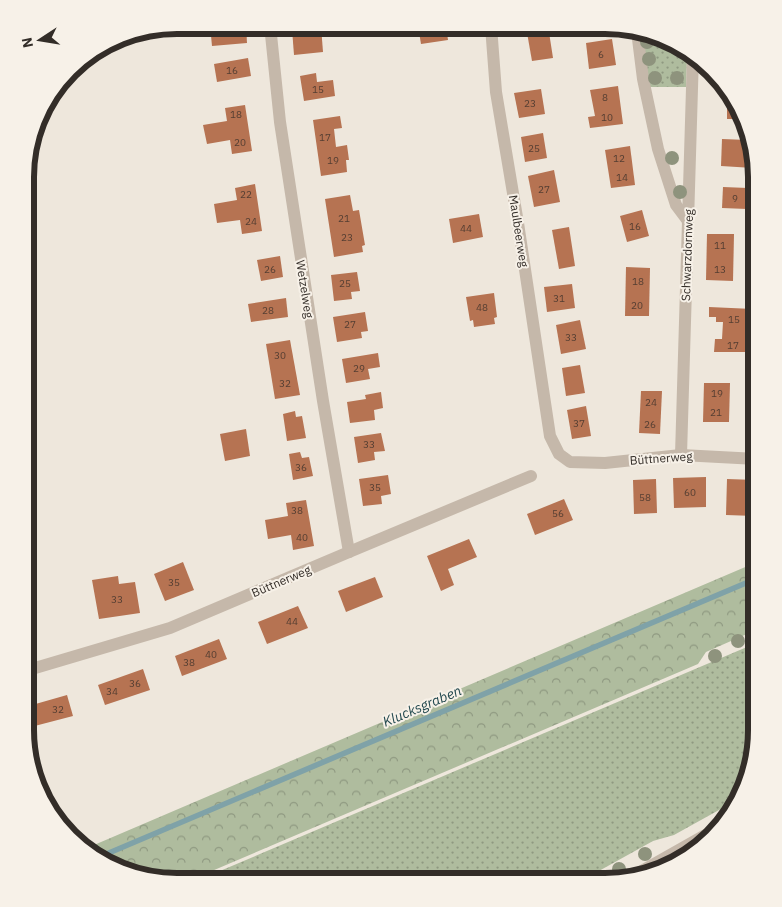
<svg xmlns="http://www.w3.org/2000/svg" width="782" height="907" font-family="'IBM Plex Sans',sans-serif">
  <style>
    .grass { fill: url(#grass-dots) }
    .forest { fill: url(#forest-crowns) }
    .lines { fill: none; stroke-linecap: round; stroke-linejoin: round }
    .stream { stroke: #7fa2a8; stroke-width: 5.5 }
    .building { fill: #b67352 }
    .street { stroke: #c5b8aa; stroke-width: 12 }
    .tree { fill: #8e937d }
    .labels { text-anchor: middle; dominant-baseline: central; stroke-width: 4; stroke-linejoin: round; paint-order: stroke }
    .number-label { font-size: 10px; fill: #543e32 }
    .street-label { font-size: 12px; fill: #332d28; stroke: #f7f1e8 }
    .water-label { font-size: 14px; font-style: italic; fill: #23494f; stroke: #f7f1e8 }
    .rim { fill: none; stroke: #332d28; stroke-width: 6 }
  </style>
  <defs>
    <pattern id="grass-dots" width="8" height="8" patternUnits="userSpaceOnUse" patternTransform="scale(1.25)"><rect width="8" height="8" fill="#afbc9e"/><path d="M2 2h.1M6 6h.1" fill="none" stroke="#8f9981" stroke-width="1.8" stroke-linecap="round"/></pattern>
    <pattern id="forest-crowns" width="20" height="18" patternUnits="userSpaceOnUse" patternTransform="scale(1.25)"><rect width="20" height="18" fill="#afbc9e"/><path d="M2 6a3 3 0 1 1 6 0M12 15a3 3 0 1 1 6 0" fill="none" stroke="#8f9981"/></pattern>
  </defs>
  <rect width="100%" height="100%" fill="#eee7dc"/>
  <g class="grass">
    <path d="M641 32 681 47V57L687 59 686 87H648Z"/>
    <path d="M757 626V741L737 800 674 835 653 841 579 882H194L754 644Z"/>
  </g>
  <path class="forest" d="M757 562 756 630 706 652 698 664 186 882H166L101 862 87 848Z"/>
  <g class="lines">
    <path class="stream" d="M97 858 753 580 757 577"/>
  </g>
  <g class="building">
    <path d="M210 25H246L247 43 212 46Z"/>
    <path d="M321 26 323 52 294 55 292 29Z"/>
    <path d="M418 26H446L448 40 421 44Z"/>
    <path d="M531 26H548L553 58 532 61 526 27Z"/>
    <path d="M612 39 616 65 589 69 586 43Z"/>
    <path d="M248 58 251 76 217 82 214 64Z"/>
    <path d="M316 73 317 82 333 80 335 96 304 101 300 76Z"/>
    <path d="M618 86 623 124 590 128 588 117 595 116 590 90Z"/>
    <path d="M541 89 545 114 519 118 514 93Z"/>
    <path d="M727 91 737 101 742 119H727Z"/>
    <path d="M245 105 252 151 232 154 230 140 207 144 203 125 227 121 225 108Z"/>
    <path d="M340 116 342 128 334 129 336 147 347 145 349 160H346L347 172 321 176 313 120Z"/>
    <path d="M543 133 547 158 525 162 521 137Z"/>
    <path d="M722 139 747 140 753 163V168L721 166Z"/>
    <path d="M630 146 635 185 611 188 605 150Z"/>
    <path d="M554 170 560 202 534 207 528 176Z"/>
    <path d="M255 184 262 231 242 234 240 220 217 223 214 204 237 200 235 188Z"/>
    <path d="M723 187 748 188 747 209 722 208Z"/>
    <path d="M350 195 353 211 359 210 365 245 362 246 363 252 334 257 325 199Z"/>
    <path d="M642 210 649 236 627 242 620 216Z"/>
    <path d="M479 214 483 237 453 243 449 219Z"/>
    <path d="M569 227 575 266 559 269 552 230Z"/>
    <path d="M707 234H734L733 281 706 280Z"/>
    <path d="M280 256 283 277 261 281 257 260Z"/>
    <path d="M626 267 650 268 649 316H625Z"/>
    <path d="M357 272 360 291 351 292 352 299 334 301 331 275Z"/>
    <path d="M572 284 575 308 547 312 544 287Z"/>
    <path d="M494 293 497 317 494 318 495 324 474 327 473 320 470 321 466 297Z"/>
    <path d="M286 298 288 317 251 322 248 304Z"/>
    <path d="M709 307 753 309 751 352H714L715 339H722L723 322H716V317H709Z"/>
    <path d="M365 312 368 331 361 332 362 338 337 342 333 317Z"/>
    <path d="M580 320 586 349 561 354 556 325Z"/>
    <path d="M290 340 300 395 275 399 266 344Z"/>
    <path d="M378 353 380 367 368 369 370 379 346 383 342 359Z"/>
    <path d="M580 365 585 393 566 396 562 368Z"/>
    <path d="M704 383H730L729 422H703Z"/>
    <path d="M641 391H662L660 434 639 433Z"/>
    <path d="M381 392 383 408 374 410 375 420 350 423 347 402 366 399 365 395Z"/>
    <path d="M586 406 591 436 572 439 567 410Z"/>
    <path d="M295 411 296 417 302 416 306 438 287 441 283 414Z"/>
    <path d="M246 429 250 456 225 461 220 434Z"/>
    <path d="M381 433 385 451 374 452 375 460 358 463 354 437Z"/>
    <path d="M300 452 302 458 309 457 313 476 293 480 289 454Z"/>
    <path d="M388 475 391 494 381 496 382 504 363 506 359 479Z"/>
    <path d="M706 477V507L674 508 673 478Z"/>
    <path d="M656 479 657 513 634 514 633 480Z"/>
    <path d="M727 479 756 480 755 516 726 515Z"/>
    <path d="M564 499 573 520 535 535 527 514Z"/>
    <path d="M306 500 314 546 293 550 291 535 268 539 265 520 288 516 286 503Z"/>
    <path d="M469 539 477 557 448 569 454 585 441 591 427 556Z"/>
    <path d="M183 562 194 590 165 601 154 574Z"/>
    <path d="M118 576 119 584 135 582 140 613 99 619 92 580Z"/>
    <path d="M375 577 383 597 346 612 338 591Z"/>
    <path d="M298 606 308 628 267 644 258 622Z"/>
    <path d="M219 639 227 659 182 676 175 656Z"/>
    <path d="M143 669 150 690 105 705 98 685Z"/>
    <path d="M67 695 73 716 27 728 25 722V707Z"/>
  </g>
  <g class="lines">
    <g class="street">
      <path d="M270 25 280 122 323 401 349 552"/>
      <path d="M491 26 496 92 518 223 550 436 559 454 570 462 605 463 681 455 757 459"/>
      <path d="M637 31 643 79 658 149 676 205 688 221"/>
      <path d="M681 455 693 55"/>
      <path d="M25 671 170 628 349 552 531 476"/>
      <path d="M633 876 716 829"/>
    </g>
  </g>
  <g class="tree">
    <circle cx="647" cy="42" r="7"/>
    <circle cx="649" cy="59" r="7"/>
    <circle cx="655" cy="78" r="7"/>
    <circle cx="677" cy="78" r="7"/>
    <circle cx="672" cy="158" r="7"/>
    <circle cx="680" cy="192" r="7"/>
    <circle cx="738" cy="641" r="7"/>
    <circle cx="715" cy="656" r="7"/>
    <circle cx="645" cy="854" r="7"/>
    <circle cx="619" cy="869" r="7"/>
  </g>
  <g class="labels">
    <g class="number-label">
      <text x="601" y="54">6</text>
      <text x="232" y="70">16</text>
      <text x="318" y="89">15</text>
      <text x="605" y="97">8</text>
      <text x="530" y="103">23</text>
      <text x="236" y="114">18</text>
      <text x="607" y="117">10</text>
      <text x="325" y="137">17</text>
      <text x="240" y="142">20</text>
      <text x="534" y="148">25</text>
      <text x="619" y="158">12</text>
      <text x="333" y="160">19</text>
      <text x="622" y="177">14</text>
      <text x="544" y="189">27</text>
      <text x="246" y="194">22</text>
      <text x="735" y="198">9</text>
      <text x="344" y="218">21</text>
      <text x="251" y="221">24</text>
      <text x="635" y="226">16</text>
      <text x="466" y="228">44</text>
      <text x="347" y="237">23</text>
      <text x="720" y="245">11</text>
      <text x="270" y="269">26</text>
      <text x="720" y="269">13</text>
      <text x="638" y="281">18</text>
      <text x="345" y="283">25</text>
      <text x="559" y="298">31</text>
      <text x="637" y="305">20</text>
      <text x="482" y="307">48</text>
      <text x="268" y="310">28</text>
      <text x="734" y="319">15</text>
      <text x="350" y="324">27</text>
      <text x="571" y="337">33</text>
      <text x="733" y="345">17</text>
      <text x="280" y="355">30</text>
      <text x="359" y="368">29</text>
      <text x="285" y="383">32</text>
      <text x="717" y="393">19</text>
      <text x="651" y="402">24</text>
      <text x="716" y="412">21</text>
      <text x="579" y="423">37</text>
      <text x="650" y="424">26</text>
      <text x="369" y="444">33</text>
      <text x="301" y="467">36</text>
      <text x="375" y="487">35</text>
      <text x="690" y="492">60</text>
      <text x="645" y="497">58</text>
      <text x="297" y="510">38</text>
      <text x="558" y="513">56</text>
      <text x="302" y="537">40</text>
      <text x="174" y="582">35</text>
      <text x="117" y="599">33</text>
      <text x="292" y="621">44</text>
      <text x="211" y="654">40</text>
      <text x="189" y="662">38</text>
      <text x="135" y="683">36</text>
      <text x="112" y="691">34</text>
      <text x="58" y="709">32</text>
    </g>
    <g class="street-label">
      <text transform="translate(519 231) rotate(81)">Maulbeerweg</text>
      <text transform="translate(687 255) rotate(-88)">Schwarzdornweg</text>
      <text transform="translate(305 289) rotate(81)">Wetzelweg</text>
      <text transform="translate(661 458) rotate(-4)">Büttnerweg</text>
      <text transform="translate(281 581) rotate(-23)">Büttnerweg</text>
    </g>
    <g class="water-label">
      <text transform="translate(422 706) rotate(-23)">Klucksgraben</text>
    </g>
  </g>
  <path d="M0 0H782V907H0ZM177 34H605A143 143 0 0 1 748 177V730A143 143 0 0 1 605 873H177A143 143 0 0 1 34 730V177A143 143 0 0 1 177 34Z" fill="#f7f1e8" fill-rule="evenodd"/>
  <path class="rim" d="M177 34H605A143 143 0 0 1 748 177V730A143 143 0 0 1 605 873H177A143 143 0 0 1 34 730V177A143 143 0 0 1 177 34Z"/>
  <g transform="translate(40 40) rotate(258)" stroke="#f7f1e8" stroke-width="4" paint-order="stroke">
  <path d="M0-4L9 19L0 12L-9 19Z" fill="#332d28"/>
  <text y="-8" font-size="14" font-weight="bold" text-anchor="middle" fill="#332d28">N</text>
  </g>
</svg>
